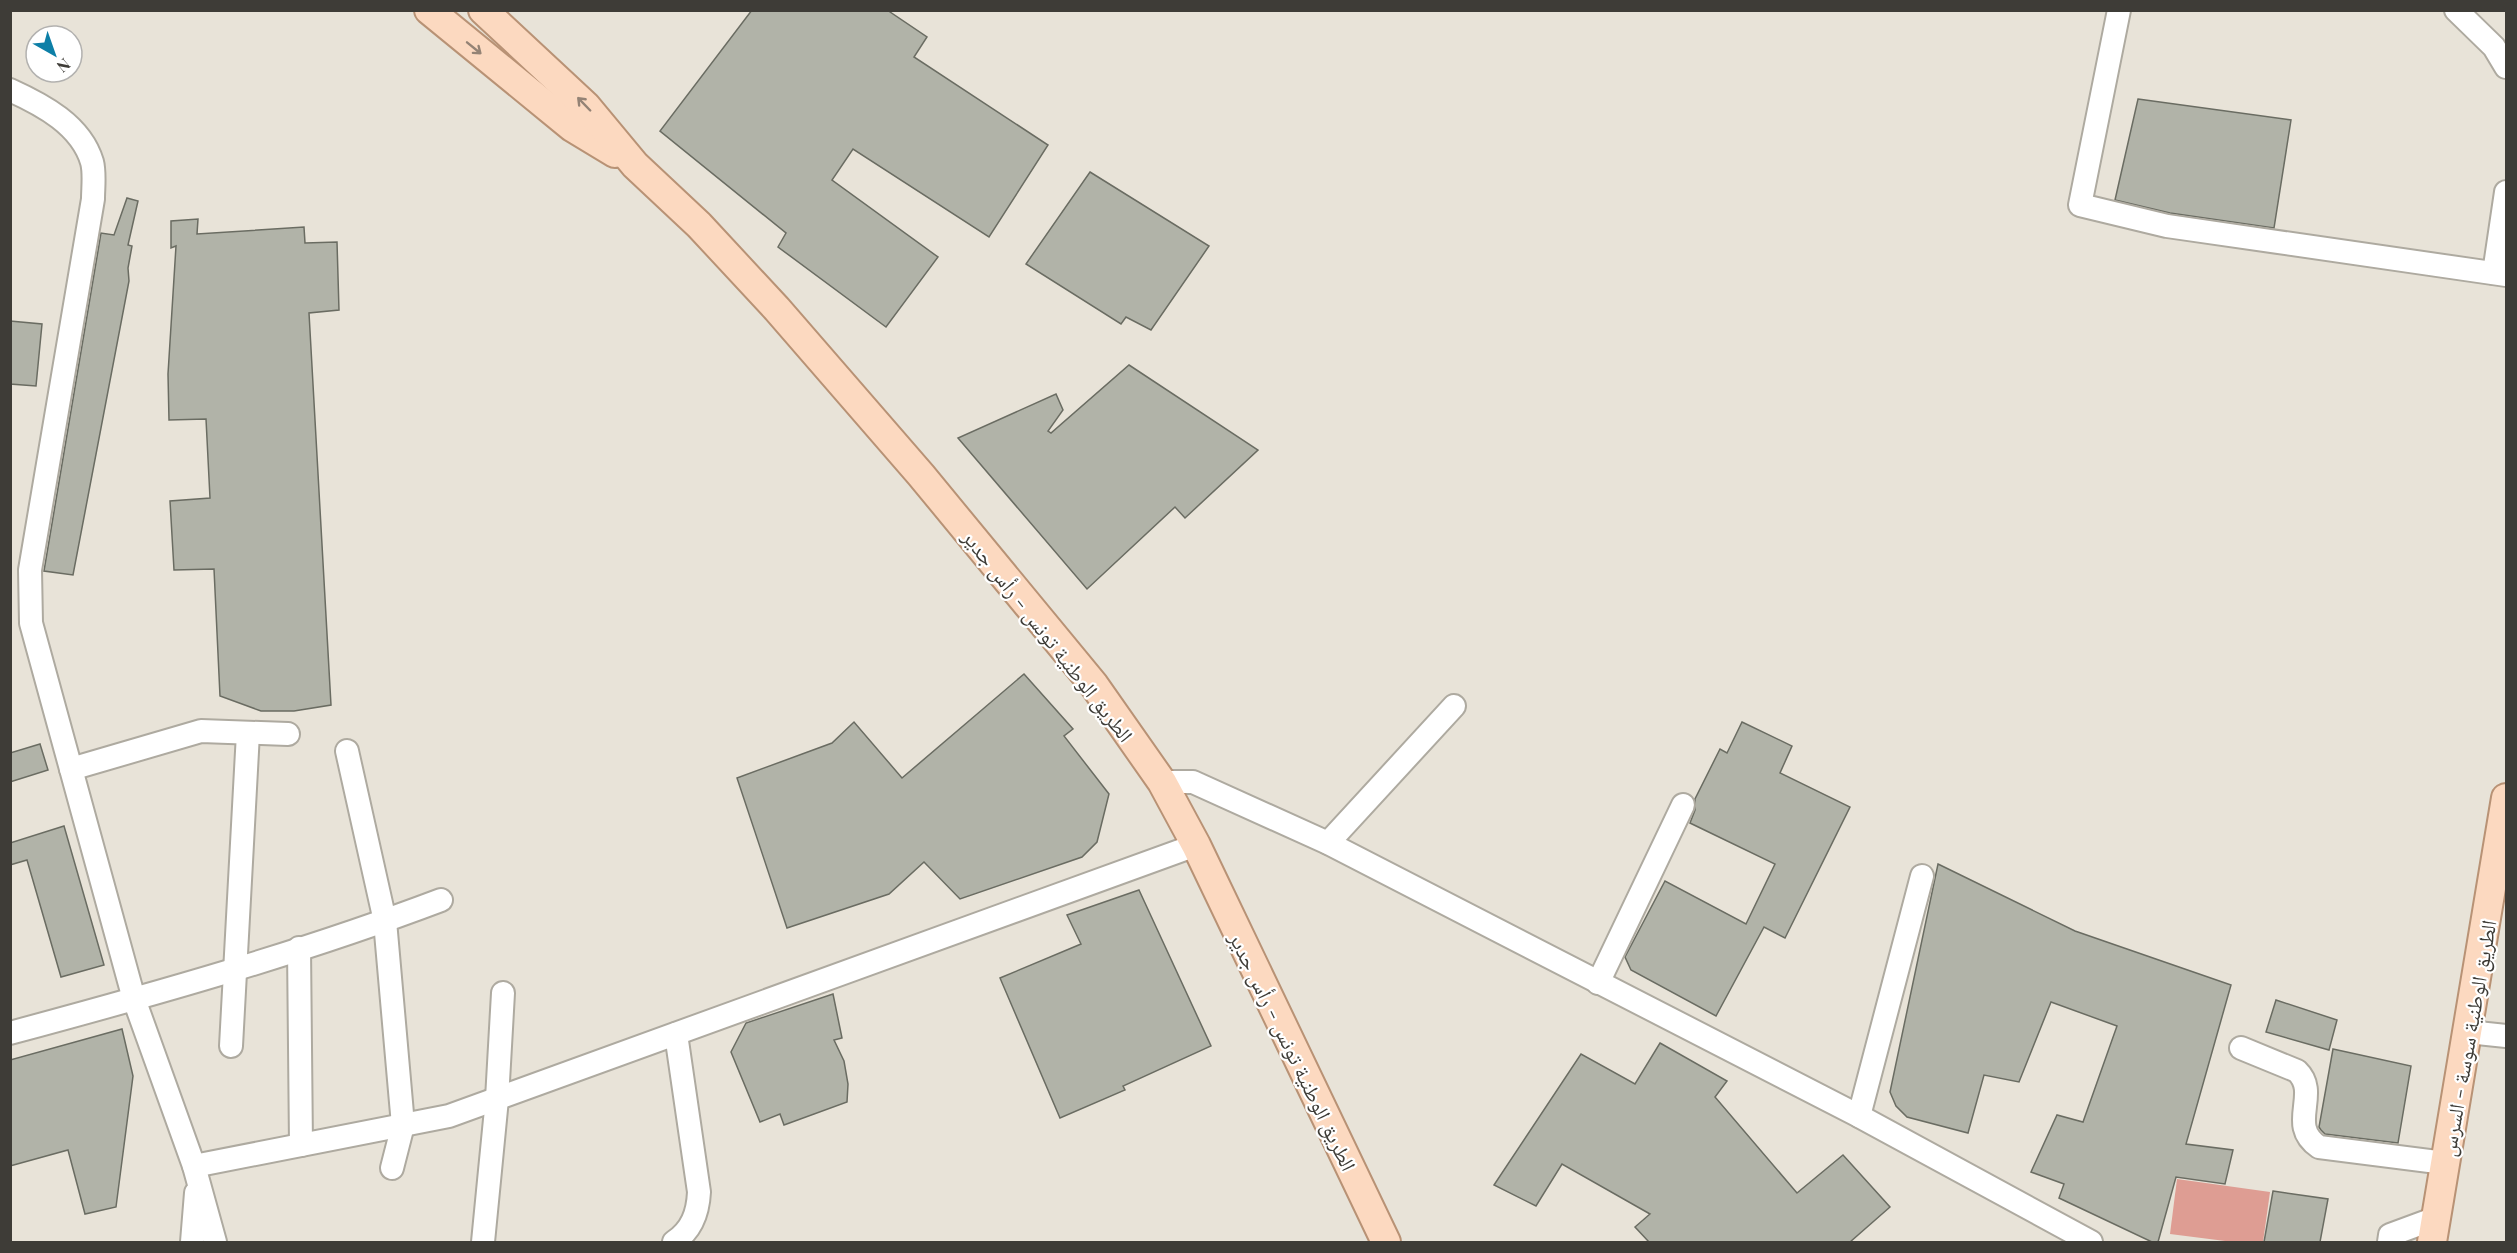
<svg xmlns="http://www.w3.org/2000/svg" width="2517" height="1253" font-family="'Playfair Display','Noto Naskh Arabic',serif">
  <style>
    .green { fill: #de9d93 }
    .building { fill: #b1b3a8; stroke: #6a6c62; stroke-width: 1.5 }
    .lines { fill: none; stroke-linecap: round; stroke-linejoin: round }
    .minor-casing { stroke: #aeaaa0; stroke-width: 26 }
    .major-casing { stroke: #b89275; stroke-width: 32 }
    .minor { stroke: #fff; stroke-width: 22 }
    .major { stroke: #fcd9c0; stroke-width: 28 }
    .oneway { stroke: #948375 }
    .labels { text-anchor: middle; dominant-baseline: central; stroke-width: 4.5; stroke-linejoin: round; paint-order: stroke }
    .street-label { font-size: 21px; fill: #3e3c37; stroke: #fff }
  </style>
  <rect width="100%" height="100%" fill="#e8e3d8"/>
  <path class="green" d="M2177 1179 2270 1192 2263 1242H2233L2170 1234Z"/>
  <g class="building">
    <path d="M752 10H887L927 37 914 57 1048 145 989 237 853 149 832 180 938 257 886 327 778 247 786 233 660 131Z"/>
    <path d="M2138 99 2291 120 2274 228 2170 213 2115 200Z"/>
    <path d="M1090 172 1209 246 1151 330 1126 317 1121 324 1026 264Z"/>
    <path d="M127 198 138 201 128 245 132 246 128 268 129 281 73 575 44 571 101 233 114 235Z"/>
    <path d="M198 219 197 234 304 227 305 243 337 242 339 310 309 313 331 705 294 711H261L220 696 214 569 174 570 170 501 210 498 206 419 169 420 168 374 176 246 171 248V221Z"/>
    <path d="M10 321 42 324 36 386 10 384Z"/>
    <path d="M1129 365 1258 450 1185 518 1175 507 1087 589 958 438 1056 394 1063 410 1048 431 1051 433Z"/>
    <path d="M1024 674 1073 729 1064 736 1109 794 1097 842 1082 857 960 899 924 862 889 894 787 928 737 778 832 743 854 722 902 778Z"/>
    <path d="M1742 722 1792 746 1780 773 1850 807 1785 938 1764 927 1716 1016 1631 970 1625 957 1665 881 1746 924 1775 864 1690 823 1695 810V799L1720 749 1727 753Z"/>
    <path d="M40 744 48 770 10 782V753Z"/>
    <path d="M64 826 104 965 61 977 27 860 10 865V843Z"/>
    <path d="M1938 864 2075 931 2231 985 2186 1144 2233 1150 2225 1184 2176 1177 2158 1242H2152L2059 1198 2064 1184 2031 1172 2057 1115 2083 1122 2117 1026 2051 1002 2019 1082 1984 1075 1968 1133 1907 1117 1896 1106 1890 1092Z"/>
    <path d="M1139 890 1211 1046 1123 1086 1125 1090 1060 1118 1000 978 1081 944 1067 915Z"/>
    <path d="M833 994 842 1038 834 1040 844 1061 848 1084 847 1102 784 1125 780 1114 760 1122 731 1052 746 1023Z"/>
    <path d="M2276 1000 2337 1020 2329 1050 2266 1032Z"/>
    <path d="M122 1029 133 1076 116 1207 85 1214 68 1150 10 1166V1060Z"/>
    <path d="M1660 1043 1727 1081 1715 1097 1797 1193 1843 1155 1890 1207 1850 1242H1649L1635 1227 1650 1214 1562 1164 1536 1206 1494 1185 1581 1054 1635 1084Z"/>
    <path d="M2333 1049 2411 1066 2398 1143 2325 1134 2321 1130 2319 1127Z"/>
    <path d="M2273 1191 2328 1199 2320 1242H2264Z"/>
  </g>
  <g class="lines">
    <defs>
      <g id="minor">
        <path d="M2119 10 2080 205 2167 226 2506 275"/>
        <path d="M2456 10 2494 47 2506 67"/>
        <path d="M10 90C43 105 81 125 92 162 95 173 93 188 93 199L30 570 31 623 134 999 194 1166 215 1242"/>
        <path d="M2494 273 2506 192"/>
        <path d="M347 751 385 921 403 1125 392 1168"/>
        <path d="M71 769 201 731 288 734"/>
        <path d="M1162 782H1193L1328 843 1859 1116 2091 1242"/>
        <path d="M1328 843 1454 706"/>
        <path d="M299 948 301 1145"/>
        <path d="M1598 983 1683 805"/>
        <path d="M2468 1032 2506 1036"/>
        <path d="M10 1033C155 994 301 953 441 900"/>
        <path d="M231 1046 248 733"/>
        <path d="M2241 1048 2297 1071C2321 1094 2286 1125 2319 1147L2445 1163"/>
        <path d="M1859 1116 1922 876"/>
        <path d="M194 1166 449 1116 1196 845"/>
        <path d="M192 1242 196 1193"/>
        <path d="M483 1242 497 1099 503 993"/>
        <path d="M674 1242C692 1230 698 1213 699 1192L676 1034"/>
        <path d="M2389 1242 2390 1235 2436 1218"/>
      </g>
      <g id="major">
        <path d="M429 10 572 127 615 153"/>
        <path d="M483 10 586 106 635 165 699 225 777 309 921 475 1094 685 1162 782 1196 845 1386 1242"/>
        <path d="M2432 1242 2506 798"/>
      </g>
    </defs>
    <use href="#minor" class="minor-casing"/>
    <use href="#major" class="major-casing"/>
    <use href="#minor" class="minor"/>
    <use href="#major" class="major"/>
  </g>
  <defs><path id="oneway-shaft" d="M-6 0H5M1.5-3L5.5 0L1.5 3" fill="none" stroke-width="1.6" stroke-linecap="round" stroke-linejoin="round" transform="scale(1.5)"/></defs>
  <g class="oneway">
    <use href="#oneway-shaft" transform="translate(474 48) rotate(39)"/>
    <use href="#oneway-shaft" transform="translate(584 104) rotate(-134)"/>
  </g>
  <g class="labels">
    <g class="street-label">
      <text transform="translate(1049 635) rotate(52)">الطريق الوطنية تونس - رأس جدير</text>
      <text transform="translate(2467 1038) rotate(-80)">الطريق الوطنية سوسة - السرس</text>
      <text transform="translate(1294 1051) rotate(64)">الطريق الوطنية تونس - رأس جدير</text>
    </g>
  </g>
  <rect width="2517" height="1253" fill="none" stroke="#3e3c37" stroke-width="24"/>
  <g transform="translate(54 54) rotate(140)"><circle r="28" fill="#ffffff" stroke="#b2b1af" stroke-width="1.5"/>
  <path d="M0-4.5L10 22L0 15L-10 22Z" fill="#0d7fa7"/>
  <text y="-9" font-size="16" font-weight="bold" text-anchor="middle" fill="#3e3c37">N</text>
  </g>
</svg>
